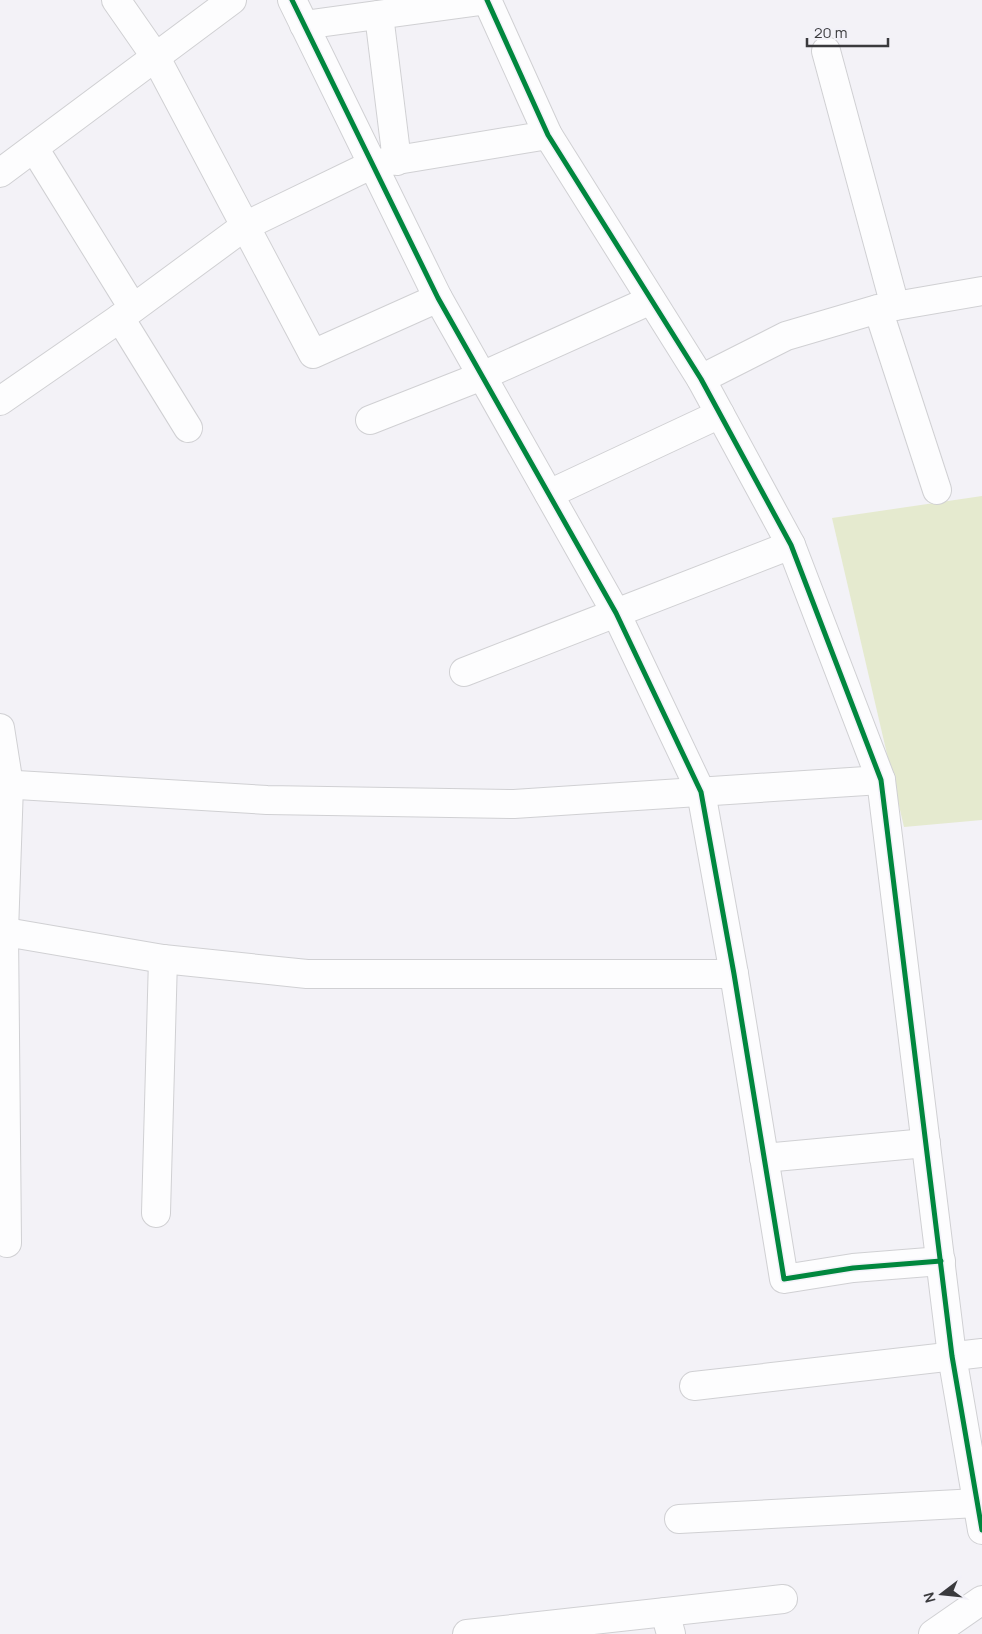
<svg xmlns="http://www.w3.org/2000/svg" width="982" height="1634" font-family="Manrope,sans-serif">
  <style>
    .pitch { fill: #e5eacf }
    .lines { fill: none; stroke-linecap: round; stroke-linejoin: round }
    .minor-casing { stroke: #d0d0d3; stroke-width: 30 }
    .minor { stroke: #fdfdfe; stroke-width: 28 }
    .cycleway-casing { stroke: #f2f1f8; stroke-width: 8 }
    .cycleway { stroke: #00873e; stroke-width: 5 }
  </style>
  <rect width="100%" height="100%" fill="#f3f2f7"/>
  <path class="pitch" d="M982 496V820L904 827 832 518Z"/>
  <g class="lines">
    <defs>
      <g id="minor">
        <path d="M116 0 155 56 313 354 438 298"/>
        <path d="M292 0 438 298 616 613 701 792 734 974 784 1279 853 1268 941 1261"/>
        <path d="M487 0 548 135 701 379 791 545 881 780 952 1356 982 1530"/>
        <path d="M379 15 397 161"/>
        <path d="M304 25 488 0"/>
        <path d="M826 51 895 306"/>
        <path d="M34 148 133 308"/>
        <path d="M0 173 232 0"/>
        <path d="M878 309 937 490"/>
        <path d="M120 318 188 428"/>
        <path d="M701 379 786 336 878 309 982 291"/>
        <path d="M0 401 120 318 245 226 373 164 548 135"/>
        <path d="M370 420 482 376 651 300"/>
        <path d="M549 494 720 414"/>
        <path d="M464 672 791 545"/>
        <path d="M0 728 9 785 4 932 7 1243"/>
        <path d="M0 784 267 800 514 804 881 780"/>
        <path d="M0 931 163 959 307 974H734"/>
        <path d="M764 1158 926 1143"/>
        <path d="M156 1213 163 959"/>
        <path d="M694 1386 982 1353"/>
        <path d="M679 1519 977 1503"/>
        <path d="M665 1612 671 1634"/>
        <path d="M467 1634 783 1599"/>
        <path d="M933 1634 982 1600"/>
      </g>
    </defs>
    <use href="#minor" class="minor-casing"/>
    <use href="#minor" class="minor"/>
    <defs>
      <g id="cycleway">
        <path d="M292 0 438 298 616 613 701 792 734 974 784 1279 853 1268 941 1261"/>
        <path d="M487 0 548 135 701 379 791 545 881 780 952 1356 982 1530"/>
      </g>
    </defs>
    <use href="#cycleway" class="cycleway-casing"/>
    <use href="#cycleway" class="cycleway"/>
  </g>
  <g transform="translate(942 1594) rotate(254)" stroke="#f2f1f8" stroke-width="4" paint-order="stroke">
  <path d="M0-4L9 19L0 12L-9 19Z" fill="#3a3a3d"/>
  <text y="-8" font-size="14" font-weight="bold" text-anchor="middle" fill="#3a3a3d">N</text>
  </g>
  <path d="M807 38v8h81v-8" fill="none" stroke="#3a3a3d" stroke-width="2.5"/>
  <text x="814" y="38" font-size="15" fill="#3a3a3d" stroke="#f2f1f8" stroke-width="4" paint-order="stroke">20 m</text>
</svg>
